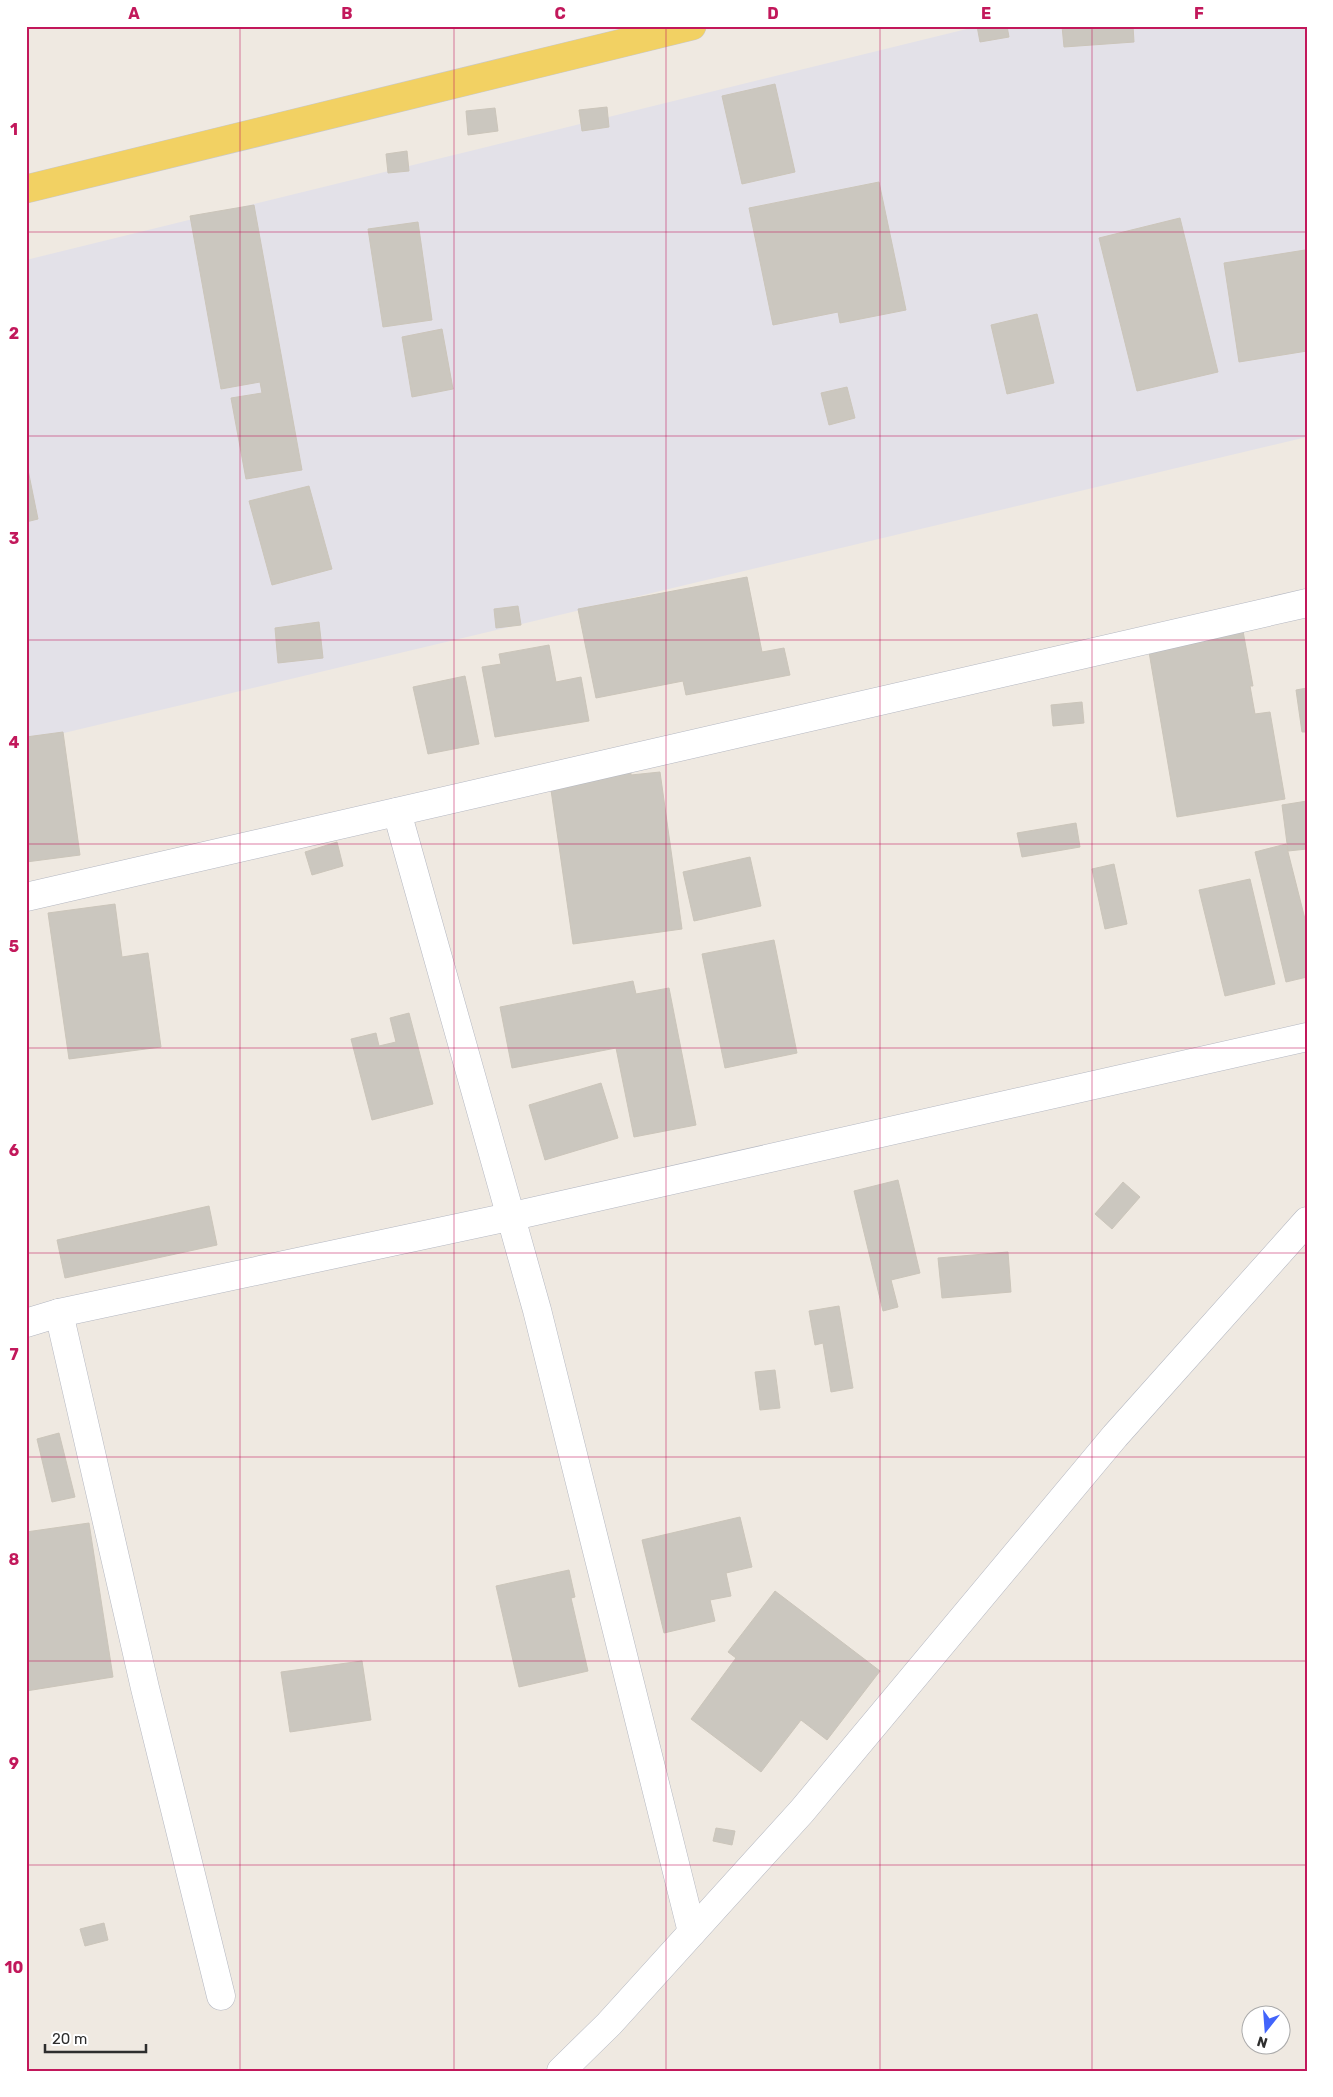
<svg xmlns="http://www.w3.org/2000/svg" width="1333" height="2097" font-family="Rubik,sans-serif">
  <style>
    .industrial { fill: #e3e1e8 }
    .building { fill: #cbc7bf; stroke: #cbc5ba }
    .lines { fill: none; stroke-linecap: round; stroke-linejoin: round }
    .street-casing { stroke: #b4b7c1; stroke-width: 29 }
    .secondary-casing { stroke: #b4b7c1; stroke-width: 29 }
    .primary-casing { stroke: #c9c9c9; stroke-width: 29 }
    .street { stroke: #fff; stroke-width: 28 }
    .secondary { stroke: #fff; stroke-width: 28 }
    .primary { stroke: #f2d163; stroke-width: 28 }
    .grid { fill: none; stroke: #c2185b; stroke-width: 1; stroke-opacity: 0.55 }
    .neatline { fill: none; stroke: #c2185b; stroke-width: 2 }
    .grid-label { font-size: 16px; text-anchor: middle; font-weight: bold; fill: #c2185b }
  </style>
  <rect width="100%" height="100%" fill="#efe9e1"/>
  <path class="industrial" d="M979 26H1307V437L26 742V260Z"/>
  <g class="building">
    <path d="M977 26H1007L1009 37 980 42Z"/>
    <path d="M1062 26H1133L1134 42 1064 47Z"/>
    <path d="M775 84 795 172 742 184 722 96Z"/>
    <path d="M607 107 609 127 582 131 579 110Z"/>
    <path d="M495 108 498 131 468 135 466 111Z"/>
    <path d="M407 151 409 171 388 173 386 154Z"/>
    <path d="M879 182 906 310 840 323 838 312 773 325 749 208Z"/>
    <path d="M254 205 302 470 246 479 231 398 262 393 260 382 221 389 190 216Z"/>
    <path d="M1180 218 1218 372 1137 391 1099 238Z"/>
    <path d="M418 222 432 320 383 327 368 229Z"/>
    <path d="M1305 250 1307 351 1239 362 1224 263Z"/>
    <path d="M1037 314 1054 383 1007 394 991 325Z"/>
    <path d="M442 329 453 389 412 397 402 337Z"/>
    <path d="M847 387 855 418 829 425 821 393Z"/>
    <path d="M26 460 38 519 26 522Z"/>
    <path d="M309 486 332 569 272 585 249 501Z"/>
    <path d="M747 577 762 652 784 648 790 675 686 695 683 681 596 698 578 609Z"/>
    <path d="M518 606 521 625 496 628 494 609Z"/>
    <path d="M319 622 323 658 278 663 275 628Z"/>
    <path d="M1243 631 1253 686H1250L1255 714 1270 712 1285 799 1177 817 1148 646Z"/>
    <path d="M549 645 556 682 581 677 589 721 495 737 482 667 501 664 499 654Z"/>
    <path d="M465 676 479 744 428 754 413 687Z"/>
    <path d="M1307 688V732H1302L1296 690Z"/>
    <path d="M1082 702 1084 723 1053 726 1051 705Z"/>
    <path d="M63 732 80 855 26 862V737Z"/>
    <path d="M631 772V775L660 772 682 929 573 944 550 783Z"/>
    <path d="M1307 801V849L1288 851 1282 805Z"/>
    <path d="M1076 823 1080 847 1022 857 1017 833Z"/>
    <path d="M337 842 343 866 312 875 305 852Z"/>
    <path d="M1286 844 1307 927V977L1286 982 1255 852Z"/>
    <path d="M750 857 761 906 694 921 683 872Z"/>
    <path d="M1114 864 1127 924 1105 929 1092 869Z"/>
    <path d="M1250 879 1275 984 1225 996 1199 890Z"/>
    <path d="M115 904 122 957 148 953 161 1047 69 1059 48 913Z"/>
    <path d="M774 940 797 1053 725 1068 702 954Z"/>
    <path d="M633 981 636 994 669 988 696 1125 634 1137 616 1048 512 1068 500 1007Z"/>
    <path d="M409 1013 433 1104 372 1120 351 1039 376 1033 379 1046 396 1042 390 1018Z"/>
    <path d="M601 1083 618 1138 545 1160 529 1105Z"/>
    <path d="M898 1180 920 1273 891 1280 898 1307 883 1311 854 1191Z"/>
    <path d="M1123 1182 1140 1197 1112 1229 1095 1214Z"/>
    <path d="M209 1206 217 1245 65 1278 57 1240Z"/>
    <path d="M1008 1252 1011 1292 942 1298 938 1258Z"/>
    <path d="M839 1306 853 1388 831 1392 823 1343 815 1345 809 1311Z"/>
    <path d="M775 1370 780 1408 760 1410 755 1372Z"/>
    <path d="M59 1433 75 1497 52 1502 37 1439Z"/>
    <path d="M740 1517 752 1567 726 1573 731 1596 710 1600 715 1621 664 1633 642 1540Z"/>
    <path d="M89 1523 113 1677 26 1691V1532Z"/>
    <path d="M569 1570 575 1597 571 1598 588 1671 519 1687 496 1586Z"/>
    <path d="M775 1591 880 1671 827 1740 801 1720 761 1772 691 1719 736 1658 728 1652Z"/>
    <path d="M362 1661 371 1720 290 1732 281 1672Z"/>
    <path d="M716 1828 735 1831 732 1845 713 1841Z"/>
    <path d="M104 1923 108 1940 85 1946 80 1929Z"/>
  </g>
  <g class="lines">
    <defs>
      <g id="street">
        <path d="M397 812 537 1310 692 1932"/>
        <path d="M26 897 1307 603"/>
        <path d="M59 1313 145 1688 221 1996"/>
        <path d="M26 1323 59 1313 509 1217 1307 1037"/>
      </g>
      <path id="secondary" d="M561 2071 609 2024 802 1811 1115 1436 1307 1221"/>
      <path id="primary" d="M26 189 692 26"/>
    </defs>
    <use href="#street" class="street-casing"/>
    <use href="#secondary" class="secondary-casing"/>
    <use href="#primary" class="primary-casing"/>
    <use href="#street" class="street"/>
    <use href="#secondary" class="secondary"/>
    <use href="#primary" class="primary"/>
  </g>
  <path class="grid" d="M240 26V2071M454 26V2071M666 26V2071M880 26V2071M1092 26V2071M26 232H1307M26 436H1307M26 640H1307M26 844H1307M26 1048H1307M26 1253H1307M26 1457H1307M26 1661H1307M26 1865H1307"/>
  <rect width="1333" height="2097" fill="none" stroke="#ffffff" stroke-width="55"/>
  <g transform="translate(1266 2030) rotate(197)"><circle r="24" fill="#ffffff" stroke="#ababab"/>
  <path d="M0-4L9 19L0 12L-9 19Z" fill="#4264fb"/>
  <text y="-8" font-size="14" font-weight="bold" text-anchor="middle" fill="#2e2e2e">N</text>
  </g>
  <path d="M45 2044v8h101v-8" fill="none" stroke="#2e2e2e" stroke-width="2.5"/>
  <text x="52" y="2044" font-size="15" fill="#2e2e2e" stroke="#ffffff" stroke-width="4" paint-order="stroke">20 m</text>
  <rect x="28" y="28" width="1278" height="2042" class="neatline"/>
  <g class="grid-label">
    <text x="134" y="19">A</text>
    <text x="347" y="19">B</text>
    <text x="560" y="19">C</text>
    <text x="773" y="19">D</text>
    <text x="986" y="19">E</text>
    <text x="1199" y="19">F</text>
    <text x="14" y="135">1</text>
    <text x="14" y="339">2</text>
    <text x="14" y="544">3</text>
    <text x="14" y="748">4</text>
    <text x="14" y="952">5</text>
    <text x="14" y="1156">6</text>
    <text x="14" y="1360">7</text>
    <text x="14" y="1565">8</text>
    <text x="14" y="1769">9</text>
    <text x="14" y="1973">10</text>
  </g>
</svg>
